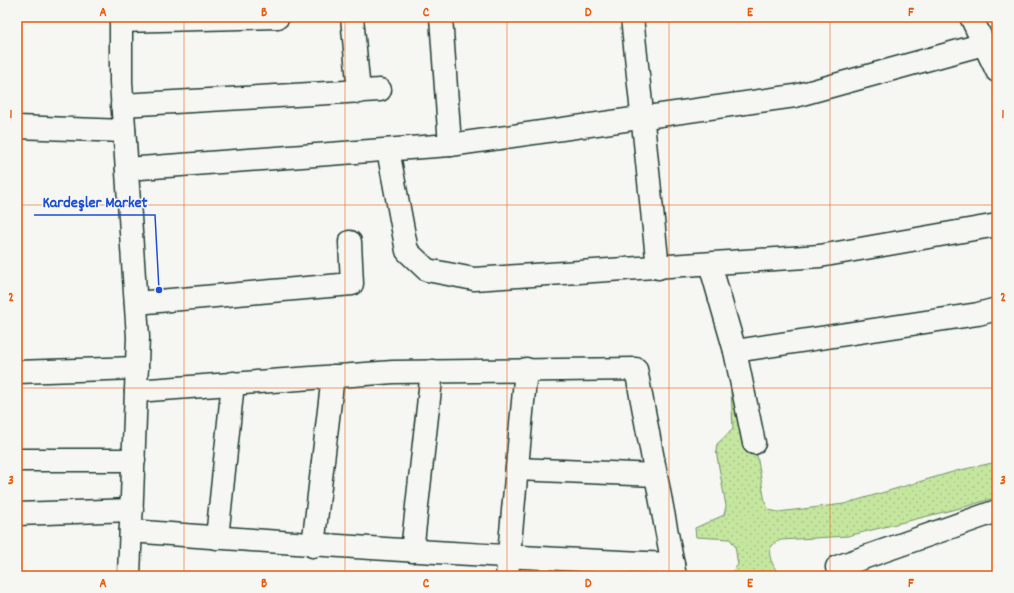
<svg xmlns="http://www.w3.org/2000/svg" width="1014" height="593" font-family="Dekko,sans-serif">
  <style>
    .grass { fill: url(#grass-dots); stroke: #729269 }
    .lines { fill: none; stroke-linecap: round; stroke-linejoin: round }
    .minor-casing { stroke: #1f3d34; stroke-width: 25 }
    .minor { stroke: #f6f6f2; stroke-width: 22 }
    .grid { fill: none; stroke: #e8590c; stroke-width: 1; stroke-opacity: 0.55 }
    .leader { fill: none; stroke: #1d4ed8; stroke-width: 1.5 }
    .callout-dot { fill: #1d4ed8; stroke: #f6f6f2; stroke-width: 1.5 }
    .callout-label { font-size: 16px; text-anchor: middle; font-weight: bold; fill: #1d4ed8; stroke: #f6f6f2; stroke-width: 3; stroke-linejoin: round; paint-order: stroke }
    .neatline { fill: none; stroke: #e8590c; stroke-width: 1.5 }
    .grid-label { font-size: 13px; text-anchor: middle; font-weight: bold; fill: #e8590c }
  </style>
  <defs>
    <pattern id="grass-dots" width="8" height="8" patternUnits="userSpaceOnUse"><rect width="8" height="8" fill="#c5e69e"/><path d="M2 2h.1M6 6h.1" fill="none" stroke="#a9c689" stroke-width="1.8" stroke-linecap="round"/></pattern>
  </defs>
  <rect width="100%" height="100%" fill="#f6f6f2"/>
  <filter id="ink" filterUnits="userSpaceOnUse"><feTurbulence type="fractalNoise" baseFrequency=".025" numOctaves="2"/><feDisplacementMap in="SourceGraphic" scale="8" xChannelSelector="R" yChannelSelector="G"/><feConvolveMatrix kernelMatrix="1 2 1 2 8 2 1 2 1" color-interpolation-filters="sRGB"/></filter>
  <g filter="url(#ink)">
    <path class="grass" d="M744 379 765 502 769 510 778 512 844 504 956 471 997 462V497L968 506 848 536 781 540C761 548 772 562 779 576H719L729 574 738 565 735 546 730 539 696 537 695 528 724 515 726 506 716 451 717 444 733 429 731 392Z"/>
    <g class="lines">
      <defs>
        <g id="minor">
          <path d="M121 17V82L138 337 129 576"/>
          <path d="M352 17 359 92"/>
          <path d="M441 17 450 145"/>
          <path d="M632 17 658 268"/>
          <path d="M971 17 997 71"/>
          <path d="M121 21 278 17"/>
          <path d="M122 105 380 90"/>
          <path d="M17 127 124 131"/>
          <path d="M388 150 407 251 427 270 474 279 820 256 997 225"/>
          <path d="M127 169 450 145 795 96 984 44"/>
          <path d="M710 264 735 351 754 443"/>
          <path d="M136 303 352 284 350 242"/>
          <path d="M735 351 978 314 997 309"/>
          <path d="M17 372 137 368"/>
          <path d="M136 391 393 372 636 369 675 576"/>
          <path d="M17 460H134"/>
          <path d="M517 469 656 475"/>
          <path d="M17 514 132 510"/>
          <path d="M131 531C312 545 492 557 673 564"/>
          <path d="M217 538 233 383"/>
          <path d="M313 546 333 376"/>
          <path d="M412 551 432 371"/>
          <path d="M507 576 526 369"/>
          <path d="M839 576 837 567 997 511"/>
        </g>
      </defs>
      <use href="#minor" class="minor-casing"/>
      <use href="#minor" class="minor"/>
    </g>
  </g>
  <path class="grid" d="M184 17V576M345 17V576M507 17V576M669 17V576M830 17V576M17 205H997M17 388H997"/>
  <path class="leader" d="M159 290L155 215H34"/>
  <circle class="callout-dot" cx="159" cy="290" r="4"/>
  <g class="callout-label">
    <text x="95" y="207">Kardeşler Market</text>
  </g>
  <rect width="1014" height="593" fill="none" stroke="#f6f6f2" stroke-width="44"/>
  <rect x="22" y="22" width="970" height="549" class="neatline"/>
  <g class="grid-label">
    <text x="103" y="16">A</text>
    <text x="264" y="16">B</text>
    <text x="426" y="16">C</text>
    <text x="588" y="16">D</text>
    <text x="750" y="16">E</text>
    <text x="911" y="16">F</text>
    <text x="11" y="118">1</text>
    <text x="1003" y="118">1</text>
    <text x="11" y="301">2</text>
    <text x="1003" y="301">2</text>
    <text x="11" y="484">3</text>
    <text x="1003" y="484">3</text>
    <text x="103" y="587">A</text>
    <text x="264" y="587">B</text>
    <text x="426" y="587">C</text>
    <text x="588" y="587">D</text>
    <text x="750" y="587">E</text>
    <text x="911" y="587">F</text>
  </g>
</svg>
